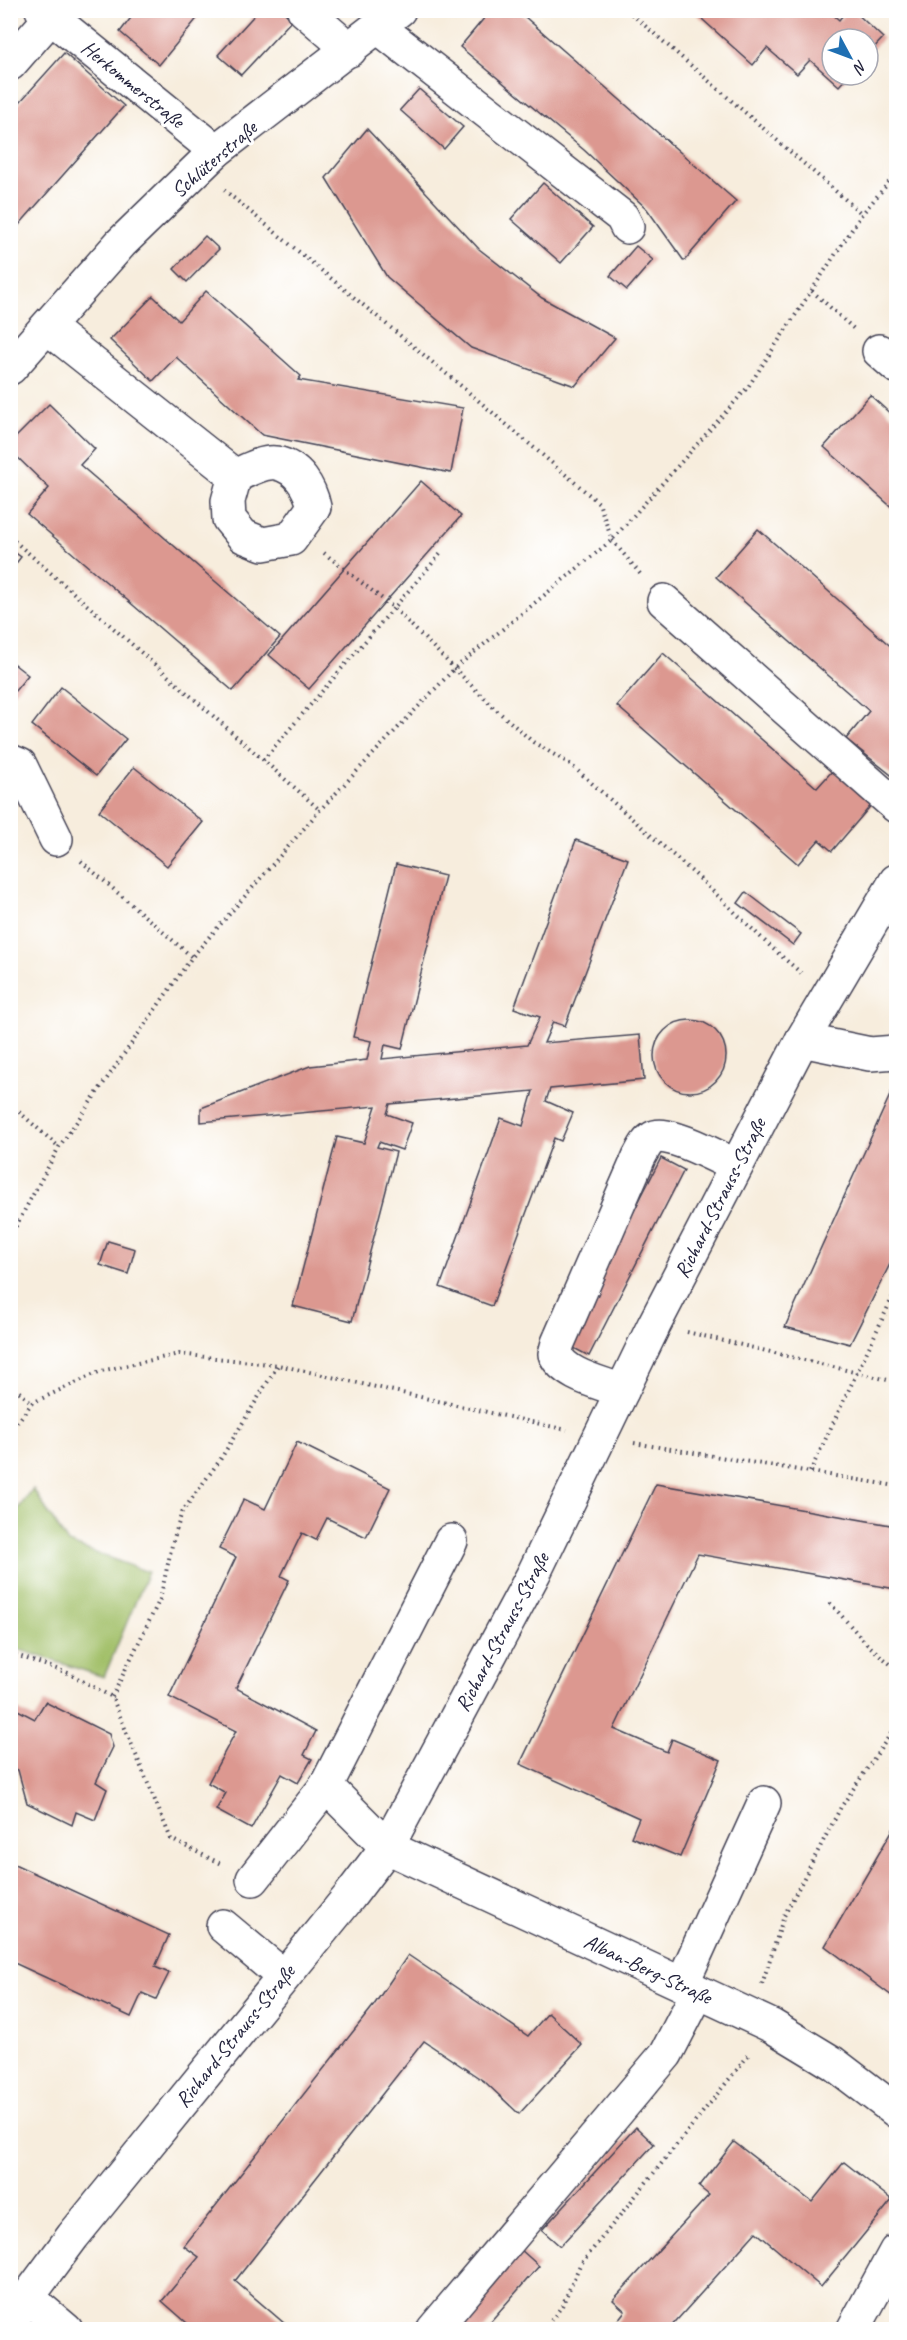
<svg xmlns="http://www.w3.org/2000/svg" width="907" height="2340" font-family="Caveat,sans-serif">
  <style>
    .green { fill: #a1bf67; stroke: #627051; stroke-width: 1.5 }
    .building { fill: #dc9890 }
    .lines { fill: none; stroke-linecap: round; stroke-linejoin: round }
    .minor-casing { stroke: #424053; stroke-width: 36 }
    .path { stroke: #424053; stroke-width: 4; stroke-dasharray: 1.5 4.5; stroke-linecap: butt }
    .minor { stroke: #fff; stroke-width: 33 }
    .labels { text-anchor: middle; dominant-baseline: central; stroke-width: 6; stroke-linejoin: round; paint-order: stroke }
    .street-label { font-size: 21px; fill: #22223b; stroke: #fff }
  </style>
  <rect width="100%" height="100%" fill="#fff"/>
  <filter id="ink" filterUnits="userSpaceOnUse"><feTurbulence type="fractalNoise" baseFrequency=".0167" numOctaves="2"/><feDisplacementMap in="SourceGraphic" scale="12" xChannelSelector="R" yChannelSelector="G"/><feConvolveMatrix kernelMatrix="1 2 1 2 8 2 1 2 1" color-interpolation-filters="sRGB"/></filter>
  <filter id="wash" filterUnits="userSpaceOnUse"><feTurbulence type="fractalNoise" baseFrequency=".008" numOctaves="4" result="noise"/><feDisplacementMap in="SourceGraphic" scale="24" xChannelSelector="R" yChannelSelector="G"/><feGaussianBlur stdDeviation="1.35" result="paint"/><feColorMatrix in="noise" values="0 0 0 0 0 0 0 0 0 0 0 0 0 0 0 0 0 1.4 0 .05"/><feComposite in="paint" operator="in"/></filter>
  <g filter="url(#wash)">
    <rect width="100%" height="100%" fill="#f7eddd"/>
    <path class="green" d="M33 1489 68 1543 148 1572 104 1677 11 1647V1518Z"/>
    <g id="blocks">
      <g class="building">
        <path d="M137 10H204L159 65 120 32Z"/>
        <path d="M259 10H282L292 20 241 75 218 55Z"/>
        <path d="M491 10H517L736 201 684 261 647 209 584 150 460 47Z"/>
        <path d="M692 10H828L839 20 847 10H853L883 38 868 54V39H832V75H849L839 86 810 60 797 74 767 48 753 65Z"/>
        <path d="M64 53 124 106 10 235V113Z"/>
        <path d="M419 89 463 127 444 149 400 110Z"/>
        <path d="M367 129 479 249 542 298 615 338 575 386 471 348 387 277 326 178Z"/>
        <path d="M543 183 593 227 561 263 511 219Z"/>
        <path d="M205 236 219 249 187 282 174 269Z"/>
        <path d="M636 246 653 260 627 290 610 276Z"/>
        <path d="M206 291 301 376 298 380 463 408 451 473 262 435 176 357 153 381 110 340 153 296 179 321Z"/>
        <path d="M870 395 896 419V511L824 447Z"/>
        <path d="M49 404 95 449 80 465 280 637 233 691 27 514 49 488 10 450V443Z"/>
        <path d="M421 481 461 516 309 689 269 655Z"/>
        <path d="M758 529 896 651V776L895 778 846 739 869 711 716 577Z"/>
        <path d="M10 549 21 557 10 571Z"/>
        <path d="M663 653 817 788 834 769 873 803 832 851 819 840 798 864 617 706Z"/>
        <path d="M10 661 28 675 10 697Z"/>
        <path d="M61 687 126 739 96 776 32 725Z"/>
        <path d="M134 767 203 822 167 866 99 811Z"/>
        <path d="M576 840 628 859 565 1026 553 1022 544 1043 640 1035 644 1080 550 1089 546 1101 573 1113 561 1141 554 1138 492 1306 440 1287 501 1118 523 1126 533 1091 390 1104 387 1114 412 1123 402 1150 379 1142 377 1147 396 1152 352 1321 293 1306 337 1137 364 1143 376 1106 201 1122V1108L310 1066 367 1060 371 1041 353 1037 396 864 445 876 402 1049 385 1045 382 1059 527 1045 540 1017 514 1008Z"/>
        <path d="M746 892 801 934 793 945 738 903Z"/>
        <circle cx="690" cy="1056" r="36"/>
        <path d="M896 1082V1252L850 1344 785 1327Z"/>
        <path d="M661 1158 684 1170 589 1356 566 1344Z"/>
        <path d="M108 1241 135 1249 128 1274 100 1265Z"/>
        <path d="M297 1442 390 1488 366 1537 327 1518 316 1540 302 1533 281 1576 289 1580 236 1688 316 1731 304 1755 312 1759 298 1783 282 1774 251 1829 216 1810 226 1793 208 1783 236 1731 169 1697 236 1557 219 1549 244 1499 265 1509Z"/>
        <path d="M656 1484 896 1526V1589L698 1554 614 1729 667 1752 672 1739 721 1760 680 1857 631 1837 639 1818 520 1764Z"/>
        <path d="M45 1702 109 1734 113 1747 96 1782 107 1789 95 1820 76 1812 72 1825 27 1803 18 1770 10 1767V1706L35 1719Z"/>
        <path d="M896 1824V1999L825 1946Z"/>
        <path d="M10 1862 169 1935 155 1967 169 1973 156 1999 142 1993 131 2017 10 1961Z"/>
        <path d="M408 1955 528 2036 548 2013 582 2045 519 2114 485 2082 424 2041 235 2281 292 2330H195L162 2301 199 2257 184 2246 374 2005Z"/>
        <path d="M636 2127 654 2144 560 2246 542 2230Z"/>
        <path d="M734 2142 812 2202 844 2162 892 2200 821 2287 756 2232 668 2330H610L625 2311 613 2300 709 2195 699 2187Z"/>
        <path d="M520 2249 539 2266 483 2330H449Z"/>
      </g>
    </g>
  </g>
  <g filter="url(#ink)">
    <use href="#blocks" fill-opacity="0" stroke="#424053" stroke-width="1.5"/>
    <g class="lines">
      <defs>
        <g id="minor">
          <path d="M42 10 216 151"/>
          <path d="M304 10 350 50"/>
          <path d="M378 27 622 217 627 227"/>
          <path d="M10 64 51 17"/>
          <path d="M47 327 235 476C246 471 264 461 276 463 298 467 310 488 314 507L291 539 263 544 243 536 229 519 228 501 235 476"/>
          <path d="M879 351 896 366"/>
          <path d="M10 368 121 243 216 151 399 10"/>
          <path d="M664 601 896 806"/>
          <path d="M10 761 20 765 56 839"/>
          <path d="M802 1040 870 1054 896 1052"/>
          <path d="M622 1391C600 1382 565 1376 555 1354L558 1343 639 1157C643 1150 646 1142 653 1138 667 1129 721 1159 736 1166"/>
          <path d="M326 1786 387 1847 772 2026 833 2063 896 2111"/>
          <path d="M253 1879 326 1786 451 1541"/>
          <path d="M223 1926 283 1976"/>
          <path d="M682 1984 764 1803"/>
          <path d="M27 2297 66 2330"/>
          <path d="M10 2321 73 2236 349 1897 387 1847 534 1573 654 1325 802 1040 896 881"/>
          <path d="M433 2330 666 2054 698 1992"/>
          <path d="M853 2330 896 2251"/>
        </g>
      </defs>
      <use href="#minor" class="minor-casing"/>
      <g class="path">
        <path d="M627 10 862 214"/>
        <path d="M224 190 460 385 599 503 612 540 642 576"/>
        <path d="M812 291 854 329"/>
        <path d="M10 537 320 810"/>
        <path d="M324 553 394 608 493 707 533 742 570 764 698 877 771 947 801 973"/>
        <path d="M263 760 442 552"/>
        <path d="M81 861 192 957"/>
        <path d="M10 1104 59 1147"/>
        <path d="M10 1237 59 1147 192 957 320 810 455 668 612 540 748 387 862 214 896 174"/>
        <path d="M687 1332 896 1382"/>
        <path d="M10 1384 32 1403"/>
        <path d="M10 1432 32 1403 101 1371 179 1354 278 1365 567 1430"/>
        <path d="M634 1443 896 1486"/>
        <path d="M810 1472 896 1290"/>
        <path d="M830 1603 867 1644 896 1669"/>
        <path d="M10 1653 68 1673 112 1697 171 1839 223 1865"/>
        <path d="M112 1697 160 1599 173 1541 182 1512 220 1460 278 1365"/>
        <path d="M762 1984 784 1916 841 1807 896 1726"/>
        <path d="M544 2330 562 2306 580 2265 751 2052"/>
      </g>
      <use href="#minor" class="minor"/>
    </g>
  </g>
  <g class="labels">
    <g class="street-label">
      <text transform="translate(133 84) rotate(39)">Herkommerstraße</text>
      <text transform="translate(214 159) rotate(-41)">Schlüterstraße</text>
      <text transform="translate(720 1198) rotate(-63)">Richard-Strauss-Straße</text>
      <text transform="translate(502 1632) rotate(-62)">Richard-Strauss-Straße</text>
      <text transform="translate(648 1969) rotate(25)">Alban-Berg-Straße</text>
      <text transform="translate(235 2036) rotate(-51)">Richard-Strauss-Straße</text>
    </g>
  </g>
  <rect width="907" height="2340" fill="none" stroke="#fff" stroke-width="36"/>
  <g transform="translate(850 57) rotate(131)"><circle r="28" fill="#ffffff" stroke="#a7a7b1" stroke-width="1.5"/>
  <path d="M0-4.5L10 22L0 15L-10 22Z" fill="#1f6fb2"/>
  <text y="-9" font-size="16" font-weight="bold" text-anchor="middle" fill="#22223b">N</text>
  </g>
</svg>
